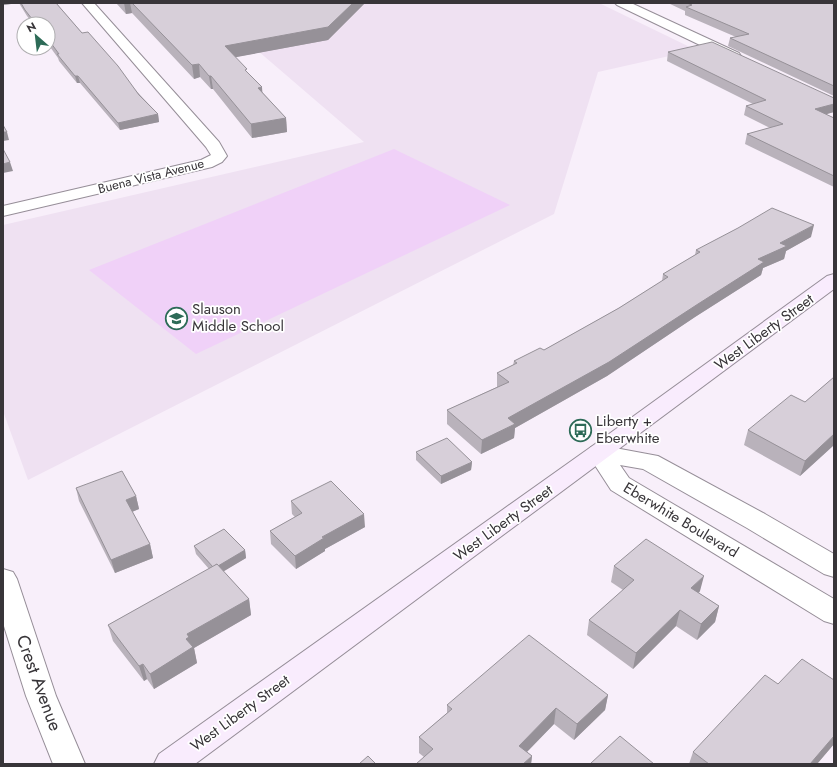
<svg xmlns="http://www.w3.org/2000/svg" width="837" height="767" font-family="Jost,sans-serif">
  <style>
    .built { fill: #efe1f2 }
    .green { fill: #f0d1f8 }
    .lines { fill: none; stroke-linecap: round; stroke-linejoin: round }
    .minor-casing { stroke: #968e98; stroke-width: 2 }
    .secondary-casing { stroke: #968e98; stroke-width: 2 }
    .minor { fill: #fff; fill-rule: evenodd }
    .secondary { fill: #f9ecfd; fill-rule: evenodd }
    .wall { fill: #b9b2bb }
    .shaded-wall { fill: #969198 }
    .building { fill: #d7cfd9; stroke: #969198 }
    .labels { text-anchor: middle; dominant-baseline: central; stroke-width: 3.5; stroke-linejoin: round; paint-order: stroke }
    .far-street-label { font-size: 13px; fill: #383539; stroke: #fff }
    .poi-label { font-size: 15px; fill: #383539; stroke: #fff; text-anchor: start }
    .street-label { font-size: 15px; fill: #383539; stroke: #fff }
    .near-street-label { font-size: 18px; fill: #383539; stroke: #fff }
  </style>
  <rect width="100%" height="100%" fill="#f8effa"/>
  <path class="built" d="M202 3H599L696 50 598 72 554 214 28 480 3 411V225L364 142Z"/>
  <path class="green" d="M394 149 510 205 196 354 89 270Z"/>
  <g class="lines">
    <defs>
      <g id="minor">
        <path d="M82 3H94L219 142 227 156 222 162 212 167 3 216V206L201 160 211 155 206 147Z"/>
        <path d="M615 3H631L739 53 741 56 739 59H729L617 5Z"/>
        <path d="M599 445 658 456 765 514 834 554V577L824 574 747 528 643 469 620 465 629 478 834 599V624L824 621 611 490 587 453 591 447Z"/>
        <path d="M3 569 13 572 17 579 56 696 85 764H53L26 696 3 623Z"/>
      </g>
      <path id="secondary" d="M834 274V289L195 764H154L159 754 591 447 827 276Z"/>
    </defs>
    <use href="#minor" class="minor-casing"/>
    <use href="#secondary" class="secondary-casing"/>
    <use href="#minor" class="minor"/>
    <use href="#secondary" class="secondary"/>
  </g>
  <g class="wall">
    <path d="M3 3H56L82 33 158 114 159 122 120 130 80 83H77L59 61 58 58 48 44V24H33L27 16 19 3 3 5Z"/>
    <path d="M116 3H365L328 40 235 57 247 72 262 87V92L286 118 287 132 252 138 213 89H211L200 77 194 79 132 13 126 14Z"/>
    <path d="M668 3H834V96L728 46 730 38 736 37 685 15V11Z"/>
    <path d="M668 52 834 98V112L826 114 834 118V187L745 144 747 134 770 128 744 115 746 106 753 104 667 61Z"/>
    <path d="M811 237 786 251 784 259 763 268 761 275 695 317 607 376 515 428 514 438 481 454 447 424V410L497 387V373L513 365 514 361 544 350 619 308 662 281 663 274 695 255 696 250Z"/>
    <path d="M834 377V445L800 476 744 445 748 430 805 402Z"/>
    <path d="M416 452 472 462 471 470 441 484 416 460Z"/>
    <path d="M76 488 136 496 139 509 132 512 150 544 153 558 115 573 79 501Z"/>
    <path d="M291 501 365 527 325 549V551L296 569 271 544 270 531 295 517 292 514Z"/>
    <path d="M194 546 245 550 246 558 223 571 249 599 251 615 194 648 197 663 154 689 147 679 144 681 113 641 108 625 209 569 196 554Z"/>
    <path d="M614 566 700 591 699 593 719 606 715 622 697 640 676 626 633 669 587 635 589 620 623 590 611 582Z"/>
    <path d="M834 680V744L817 764H689L693 752 778 684Z"/>
    <path d="M608 695 605 710 574 740 554 724 527 752 532 756 531 764H416L424 757 419 753V737L447 713V705Z"/>
  </g>
  <g class="shaded-wall">
    <path d="M3 3H19L3 5Z"/>
    <path d="M124 3H130L132 13 126 14Z"/>
    <path d="M353 3H365L328 40 226 59 225 46Z"/>
    <path d="M199 64 200 77 194 79 192 65Z"/>
    <path d="M75 76H78L80 83H77Z"/>
    <path d="M209 76H211L213 89H211Z"/>
    <path d="M262 87 263 101 258 88Z"/>
    <path d="M834 104V112L813 118 815 109Z"/>
    <path d="M158 114 159 122 120 130 118 123Z"/>
    <path d="M286 118 287 132 252 138 251 124Z"/>
    <path d="M3 132H7L9 140 3 141Z"/>
    <path d="M10 162 13 171 3 173V164Z"/>
    <path d="M814 225 811 237 786 251 784 259 763 268 761 275 695 317 607 376 515 428 514 438 481 454 482 440 508 418 758 259 780 243Z"/>
    <path d="M834 434V445L800 476 805 461Z"/>
    <path d="M472 462 471 470 441 484V476Z"/>
    <path d="M136 496 139 509 129 513 126 500Z"/>
    <path d="M364 514 365 527 325 549V551L296 569 295 556 322 537Z"/>
    <path d="M150 544 153 558 115 573 111 560Z"/>
    <path d="M245 550 246 558 216 576 214 568Z"/>
    <path d="M704 576 700 591 687 604 691 588Z"/>
    <path d="M249 599 251 615 194 648 197 663 154 689 150 674 186 639 187 634Z"/>
    <path d="M719 606 715 622 697 640 701 624Z"/>
    <path d="M680 610 676 626 633 669 636 653Z"/>
    <path d="M143 664 147 679 144 681 139 666Z"/>
    <path d="M608 695 605 710 574 740 577 724Z"/>
    <path d="M556 708 554 724 518 761 519 746Z"/>
    <path d="M834 736V744L817 764H810Z"/>
    <path d="M532 756 531 764H523Z"/>
  </g>
  <g class="building">
    <path d="M21 3H56L82 33 88 32 118 66 139 95 158 114 118 123 78 76H75L57 54H59L48 39V24H36L25 10Z"/>
    <path d="M132 3H353L328 27 225 46 247 69 245 70 262 87 258 88 286 118 251 124 211 76H209L199 64 192 65Z"/>
    <path d="M687 3H834V86L730 38 749 34 686 7 692 5Z"/>
    <path d="M712 42 834 98V104L815 109 834 118V176L747 134 783 124 746 106 766 100 668 52Z"/>
    <path d="M3 125 7 132H3Z"/>
    <path d="M3 149 10 162 3 164Z"/>
    <path d="M772 208 814 225 780 243 787 246 758 259 764 262 698 304 609 362 508 418 515 424 482 440 447 410 509 382 497 373 517 363 514 361 540 348 544 350 619 308 668 277 663 274 700 252 696 250 738 228Z"/>
    <path d="M834 377V434L805 461 748 430 791 395 805 402Z"/>
    <path d="M447 438 472 462 441 476 416 452Z"/>
    <path d="M122 471 136 496 126 500 150 544 111 560 76 488Z"/>
    <path d="M331 481 364 514 322 537 324 538 295 556 270 531 302 513 291 501Z"/>
    <path d="M224 529 245 550 218 566 217 564 213 567 194 546Z"/>
    <path d="M646 539 704 576 691 588 719 606 701 624 680 610 636 653 589 620 634 580 614 566Z"/>
    <path d="M217 564 249 599 187 634 189 637 186 639 193 647 150 674 143 664 139 666 108 625Z"/>
    <path d="M529 635 608 695 577 724 556 708 519 746 532 756 523 764H416L433 749 419 737 452 709 447 705Z"/>
    <path d="M802 659 834 680V736L810 764H709L693 752 765 675 778 684Z"/>
    <path d="M620 736 654 764H590Z"/>
    <path d="M368 756 376 764H359Z"/>
  </g>
  <defs>
    <symbol id="school-ring" viewBox="-11 -11 22 22"><circle r="9.5" fill="#fff" stroke="#2d6b57" stroke-width="1.5"/><path d="M0-5L7-2L0 1L-7-2ZM-4 1L0 2.5L4 1V4Q0 6-4 4Z" fill="#2d6b57"/></symbol>
    <symbol id="bus-ring" viewBox="-11 -11 22 22"><circle r="9.5" fill="#fff" stroke="#2d6b57" stroke-width="1.5"/><path d="M-5-6H5V4H4V6H2V4H-2V6H-4V4H-5ZM-3.5-4V0h7V-4ZM-3.5 1.2v1.5H-2V1.2ZM2 1.2v1.5H3.5V1.2Z" fill="#2d6b57"/></symbol>
  </defs>
  <g fill-rule="evenodd">
    <use href="#school-ring" x="164" y="306" width="25" height="25"/>
    <use href="#bus-ring" x="568" y="418" width="25" height="25"/>
  </g>
  <g class="labels">
    <g class="far-street-label">
      <text transform="translate(151 176) rotate(-14)">Buena Vista Avenue</text>
    </g>
    <g class="poi-label">
      <text x="192" y="309">Slauson<tspan x="192" dy="17">Middle School</tspan></text>
      <text x="596" y="421">Liberty +<tspan x="596" dy="17">Eberwhite</tspan></text>
    </g>
    <g class="street-label">
      <text transform="translate(764 332) rotate(-36)">West Liberty Street</text>
      <text transform="translate(681 520) rotate(31)">Eberwhite Boulevard</text>
      <text transform="translate(503 523) rotate(-36)">West Liberty Street</text>
      <text transform="translate(240 713) rotate(-36)">West Liberty Street</text>
    </g>
    <g class="near-street-label">
      <text transform="translate(39 683) rotate(70)">Crest Avenue</text>
    </g>
  </g>
  <rect width="837" height="767" fill="none" stroke="#383539" stroke-width="8"/>
  <g transform="translate(36 36) rotate(332)"><circle r="19" fill="#ffffff" stroke="#afaeb0"/>
  <path d="M0-3L7 15L0 10L-7 15Z" fill="#2d6b57"/>
  <text y="-6" font-size="11" font-weight="bold" text-anchor="middle" fill="#383539">N</text>
  </g>
</svg>
